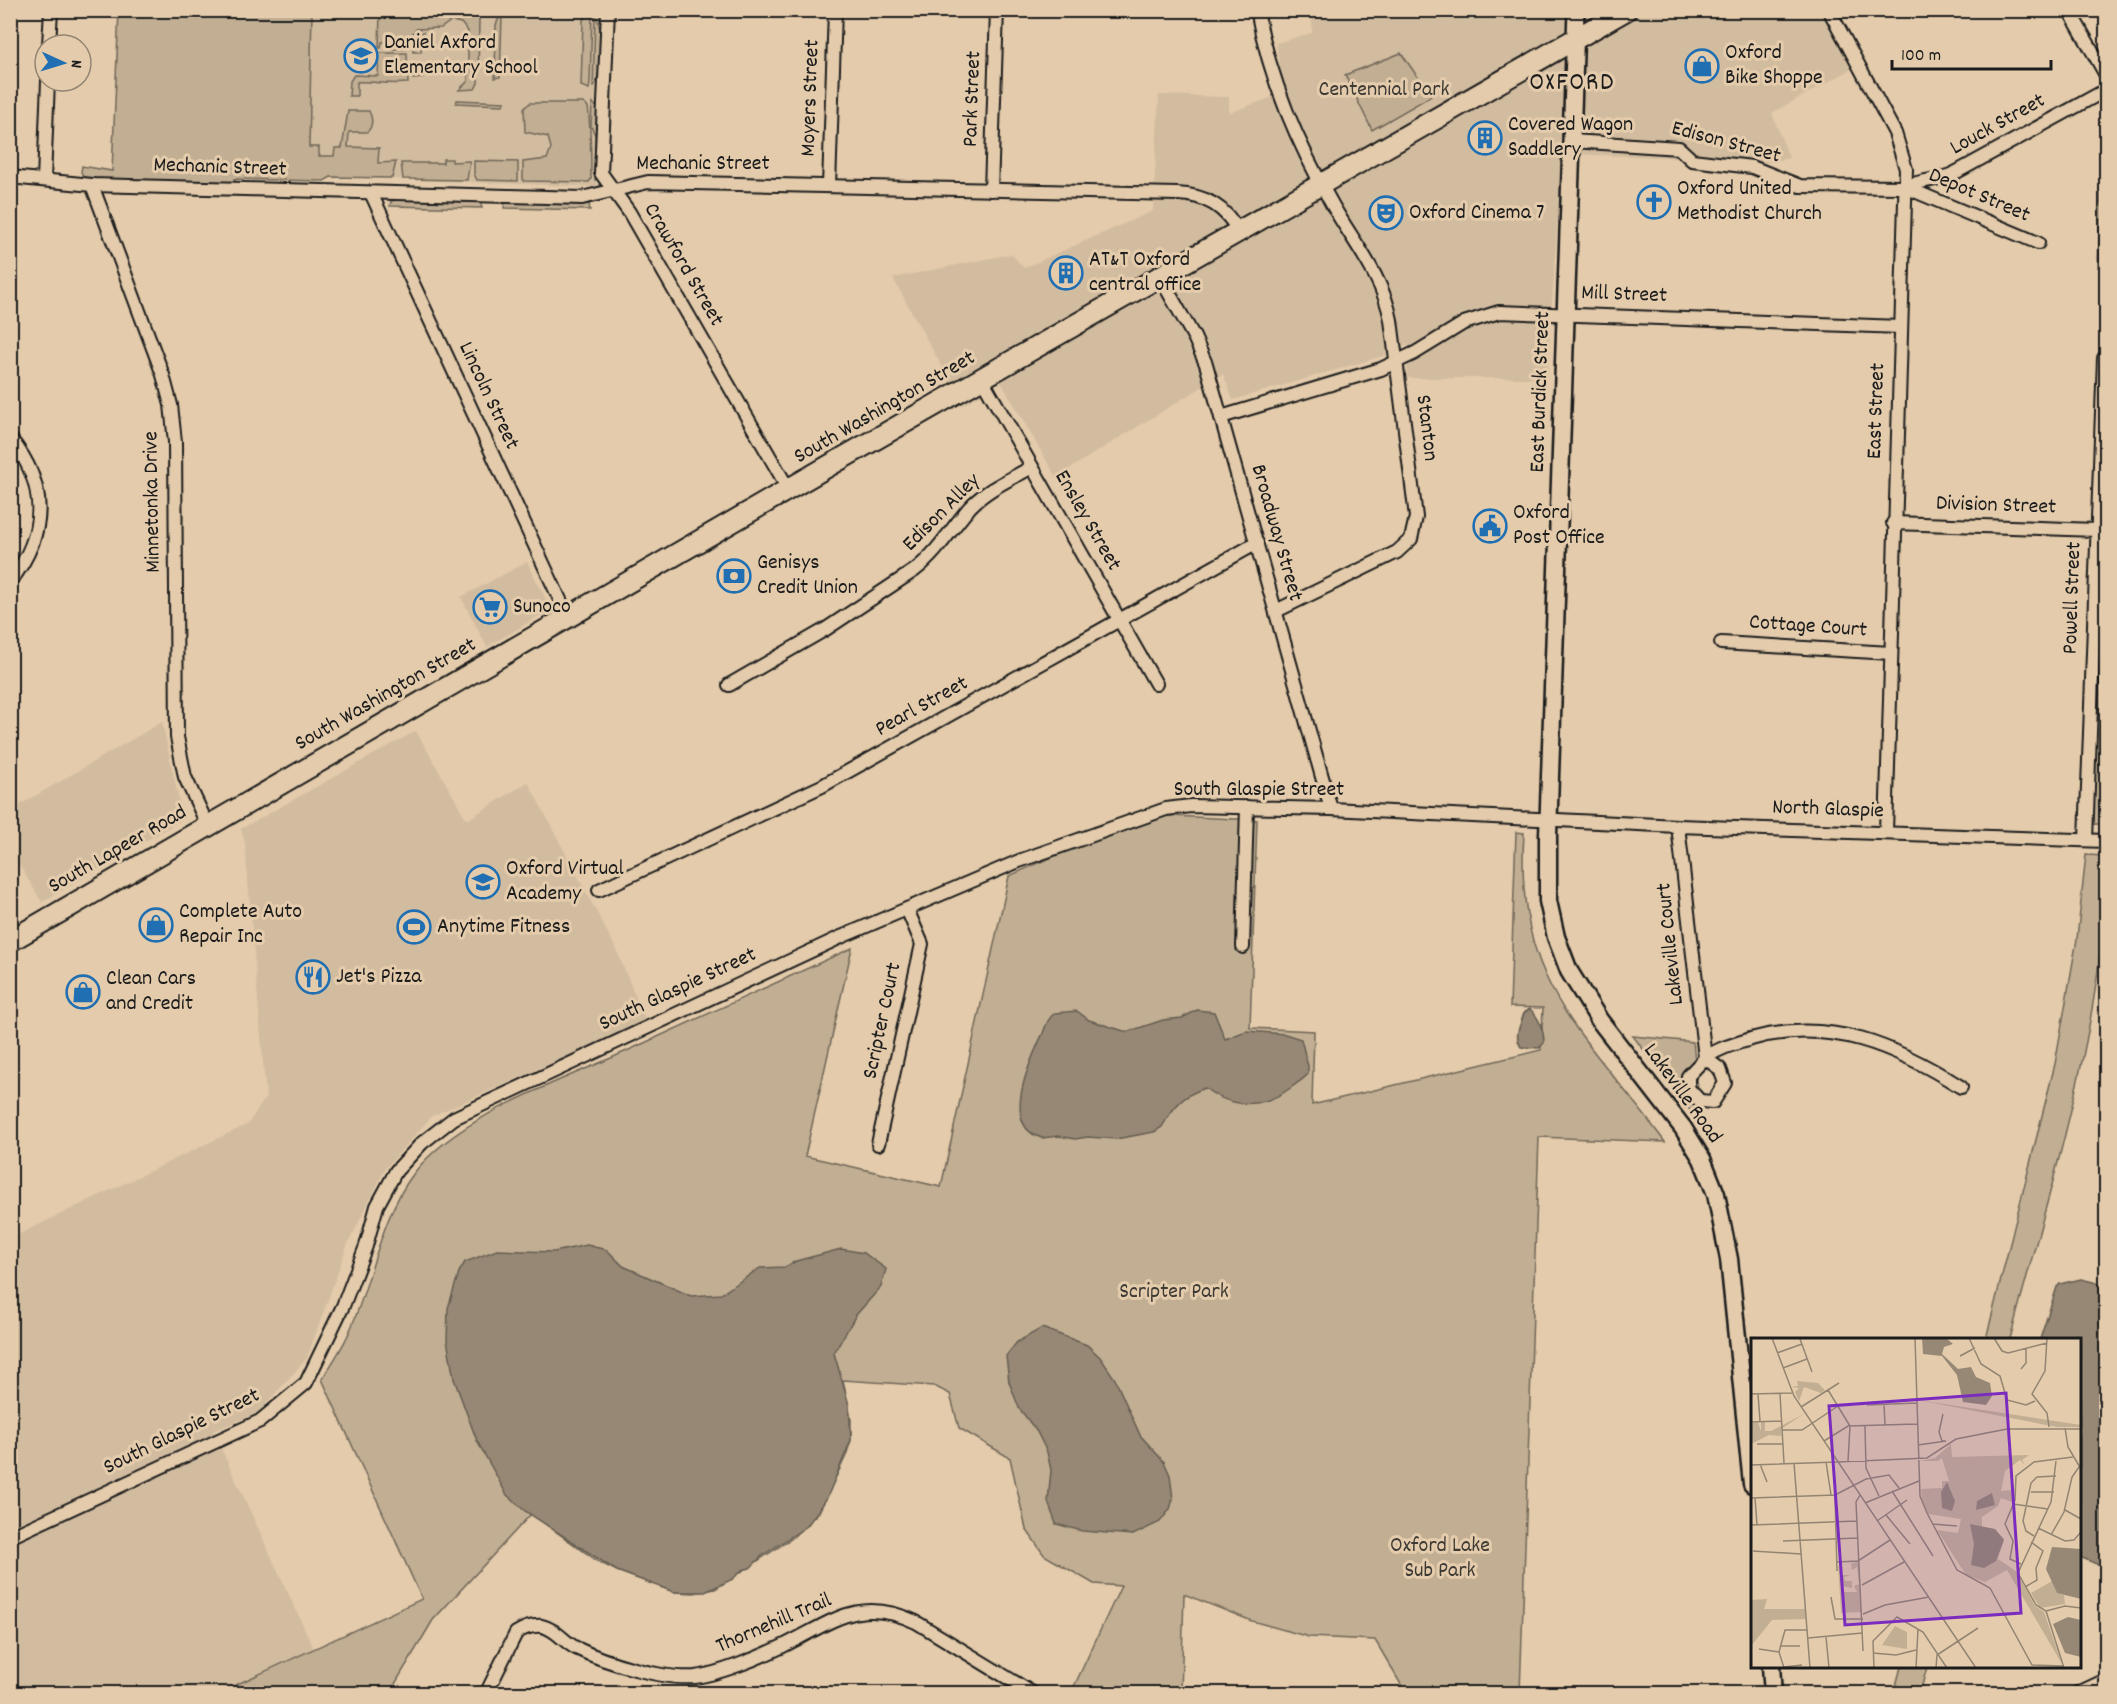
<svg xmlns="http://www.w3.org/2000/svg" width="2117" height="1704" font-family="Dekko,sans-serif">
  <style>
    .built { fill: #d2bc9f }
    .green { fill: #c2af93; stroke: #6f6658; stroke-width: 1.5 }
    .water { fill: #968874; stroke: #655d51; stroke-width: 1.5 }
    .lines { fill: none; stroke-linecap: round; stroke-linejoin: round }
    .minor-casing { stroke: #1c1c1c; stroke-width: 16 }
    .tertiary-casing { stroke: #1c1c1c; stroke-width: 20 }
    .secondary-casing { stroke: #1c1c1c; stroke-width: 21 }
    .primary-casing { stroke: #1c1c1c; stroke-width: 24 }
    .minor { stroke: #e3cbab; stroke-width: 12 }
    .tertiary { stroke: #e3cbab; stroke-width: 15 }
    .secondary { stroke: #e3cbab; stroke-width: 16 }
    .primary { stroke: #e3cbab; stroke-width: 20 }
    .labels { text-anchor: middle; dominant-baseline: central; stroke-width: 6; stroke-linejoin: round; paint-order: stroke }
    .poi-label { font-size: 22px; fill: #1c1c1c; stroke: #e3cbab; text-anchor: start }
    .park-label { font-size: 22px; fill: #3d3934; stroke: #e3cbab }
    .street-label { font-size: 22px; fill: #1c1c1c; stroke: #e3cbab }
    .quarter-label { font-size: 26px; letter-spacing: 1.5px; fill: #1c1c1c; stroke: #e3cbab }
    .inset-road { fill: none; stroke: #938572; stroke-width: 1.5 }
    .view { fill: #7b2cbf; fill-opacity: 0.15; stroke: #7b2cbf; stroke-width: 3 }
    .inset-edge { fill: none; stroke: #1c1c1c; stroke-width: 3 }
  </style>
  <rect width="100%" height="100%" fill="#e3cbab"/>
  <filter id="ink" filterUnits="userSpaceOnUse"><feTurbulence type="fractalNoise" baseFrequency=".0167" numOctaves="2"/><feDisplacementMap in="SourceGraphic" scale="12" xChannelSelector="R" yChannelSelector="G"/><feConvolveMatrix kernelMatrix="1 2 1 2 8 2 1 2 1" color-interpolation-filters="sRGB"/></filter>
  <g filter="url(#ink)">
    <g class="built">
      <path d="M119 11H607L597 187 257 174Z"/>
      <path d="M1312 11H1824L1852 69 1772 113 1789 158 1739 168 1665 157 1562 154 1547 378H1407V344L1383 356 1233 400 1223 374 1056 477 1001 382 963 405 893 278 1011 254 1024 268 1153 211 1159 95 1229 97V113L1284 93 1276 43 1312 33Z"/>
      <path d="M527 562 551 609 487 647 461 597Z"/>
      <path d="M162 722 183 819 42 902 11 852V810Z"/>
      <path d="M416 731 467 820 528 782 616 949 646 1022 432 1116 385 1169 347 1246 307 1358 258 1413 213 1431 314 1649 216 1693 11 1694V1238L248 1124 266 1097 245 843 241 829Z"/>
    </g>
    <g class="green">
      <path d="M119 10 312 11 309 147H319V156H334L335 148H342L348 111H369C373 118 373 127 367 132H349L348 147 379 148 378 163 396 162 392 178 331 177 324 181 234 179 237 184 84 178 81 172 82 166 112 171Z"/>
      <path d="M380 11H482L479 19 478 83 475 89 459 90 468 81V31L461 23 451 21 441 28 416 29 409 38 406 49H392L391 42H382L381 48H379Z"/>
      <path d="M501 13H513L514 15 502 17 500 77 495 78 496 25Z"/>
      <path d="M587 14H592L590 83 589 89 581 86 583 20Z"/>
      <path d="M595 16C604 23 602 80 593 87Z"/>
      <path d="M423 32 421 52H413V40Z"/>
      <path d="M379 53H407L408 83C390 85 372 81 357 82V96H349L350 81 354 75 378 76Z"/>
      <path d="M1401 53 1431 96 1372 130 1345 75Z"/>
      <path d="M412 63H420V67H423V78L413 79Z"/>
      <path d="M457 100 505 102 503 105 456 103Z"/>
      <path d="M592 102 598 109 595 181V135L591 126Z"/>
      <path d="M530 103H583L588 107C591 130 591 155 591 179L589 182 523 181V162L547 159 551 148 548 137 525 132 524 108Z"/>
      <path d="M2106 105V263L2098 267 2104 107Z"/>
      <path d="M443 159H452V162L470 161 467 180 403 179 401 163H443Z"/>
      <path d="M474 161 518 162V181L477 180 474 174Z"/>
      <path d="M398 200 480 202 482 208 390 206 391 201Z"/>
      <path d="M505 202 589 204 590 210 504 208Z"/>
      <path d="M2106 394V779L2105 824H2093Z"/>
      <path d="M1128 814 1257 820 1250 1028 1314 1031 1312 1105 1541 1050 1543 1008 1510 1007 1516 832 1524 833C1514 986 1583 1031 1665 1142L1539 1137 1520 1693H1406L1375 1640 1309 1637 1252 1621 1184 1594 1181 1693H1071L1121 1586 1094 1584 1044 1555 1026 1529 1010 1458 959 1428 950 1394 934 1386 843 1380 851 1419V1440L846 1456 819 1512 791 1539 715 1589 694 1593 674 1592 617 1571 599 1562 531 1514 433 1620 392 1689 364 1687 326 1693 216 1694 422 1599 322 1379C333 1362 344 1346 351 1328 373 1277 380 1218 414 1173 460 1114 562 1081 629 1050 703 1016 777 982 852 948L805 1156 941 1187 1009 876 1128 824Z"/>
      <path d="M2086 855 2106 856C2107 1016 2050 1186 2010 1339H1986L2055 1064 2077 939Z"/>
      <path d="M1633 1036 1693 1042 1702 1126Z"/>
      <path d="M1901 1667H1927L1920 1693H1894Z"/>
    </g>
    <g class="water">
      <path d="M1530 1009C1539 1017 1544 1031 1544 1043L1539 1048 1521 1047C1513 1035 1521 1025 1524 1013Z"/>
      <path d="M1197 1010 1214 1012 1225 1039 1246 1031 1285 1034 1301 1039 1308 1066V1074C1302 1081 1295 1084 1289 1089 1263 1108 1231 1109 1205 1088 1183 1095 1173 1107 1162 1127L1154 1132 1116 1139 1088 1137 1075 1139 1059 1136 1042 1138C998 1126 1032 1057 1043 1033 1046 1025 1048 1018 1055 1013L1077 1011 1089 1020 1127 1032 1163 1020 1182 1018Z"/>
      <path d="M587 1245 607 1250 623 1266 691 1296 721 1294 760 1268 785 1267 796 1261 841 1249 864 1253 886 1269 881 1287 856 1315 834 1353 849 1405 851 1440 827 1498 807 1526 762 1556 750 1568 742 1570 733 1579 705 1592H674L617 1571 525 1511 507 1495 477 1441 454 1379 447 1340 448 1308 459 1272 465 1262 497 1250 554 1252Z"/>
      <path d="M2081 1279 2097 1283 2106 1291V1568L2080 1557V1340L2040 1339 2057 1287 2060 1284Z"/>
      <path d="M1042 1328 1087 1345 1100 1357 1115 1379 1140 1435 1164 1462 1170 1475 1173 1499 1170 1509 1160 1522 1133 1535 1082 1531 1056 1524 1048 1502 1051 1470 1047 1452 1037 1432 1019 1408 1009 1382 1006 1356 1017 1342Z"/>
    </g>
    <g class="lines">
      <defs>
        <g id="minor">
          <path d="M608 10 601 173 629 212 789 490"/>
          <path d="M1257 10C1270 81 1298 144 1333 206 1354 243 1383 277 1391 320L1416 517 1411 539 1397 552 1276 611"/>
          <path d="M1829 10 1895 133 1906 169 1886 832"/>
          <path d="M2069 10 2106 75"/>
          <path d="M49 45 51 10"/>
          <path d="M1572 141 1679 148 1692 160 1752 167 1800 186 1905 187C1920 180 1937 181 1953 174L2106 90"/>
          <path d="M10 177 92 185 582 198 648 182 1177 194C1206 195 1225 207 1239 232"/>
          <path d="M44 180 48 81"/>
          <path d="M92 185 163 375 171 405 175 442 177 737 185 777 208 826"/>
          <path d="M829 186 835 10"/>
          <path d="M1905 187 2038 243"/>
          <path d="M991 190 997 10"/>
          <path d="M371 193 568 617"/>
          <path d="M1160 277 1194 337 1206 364 1331 809"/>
          <path d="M982 379 1156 684"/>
          <path d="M1221 417 1381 369 1415 353 1464 323 1499 312 1901 327"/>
          <path d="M10 438C49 486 47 534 10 582"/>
          <path d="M1893 523 2096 530"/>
          <path d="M1721 643 1891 653"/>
          <path d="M729 685 826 629 915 570C937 553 952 528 970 507 987 489 1011 479 1032 467"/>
          <path d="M1678 826 1705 1058 1688 1076V1088L1700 1101 1713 1102 1725 1083 1720 1069 1705 1058C1719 1048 1734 1044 1751 1039 1830 1017 1896 1046 1961 1087"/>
          <path d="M2086 840 2104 358"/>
          <path d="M599 890 822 786 1257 543"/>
          <path d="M1243 947 1247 807"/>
          <path d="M878 1144 922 944 907 909"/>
          <path d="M10 1537 260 1421 306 1383 343 1306 366 1246 377 1206 396 1171 422 1143 454 1118 841 937 1019 861 1166 809 1191 806 1331 809 1678 826 2106 841"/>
          <path d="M486 1694 516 1633C524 1628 532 1625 542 1626 556 1629 564 1642 576 1648 604 1662 664 1680 695 1677 719 1674 758 1658 781 1647 831 1623 858 1595 916 1622L1034 1694"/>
          <path d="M2076 1694 2106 1680"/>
        </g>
        <path id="tertiary" d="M1575 39 1576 10"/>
        <g id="secondary">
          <path d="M1575 39 1548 835V901L1556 937 1569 971 1600 1021 1683 1128 1702 1159 1716 1194 1729 1259 1752 1484"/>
          <path d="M1771 1666 1773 1694"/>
        </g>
        <path id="primary" d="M10 941C547 627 1085 317 1626 10"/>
      </defs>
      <use href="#minor" class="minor-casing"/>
      <use href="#tertiary" class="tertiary-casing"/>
      <use href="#secondary" class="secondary-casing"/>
      <use href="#primary" class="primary-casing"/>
      <use href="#minor" class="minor"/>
      <use href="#tertiary" class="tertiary"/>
      <use href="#secondary" class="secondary"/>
      <use href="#primary" class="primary"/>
    </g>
  </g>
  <defs>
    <symbol id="school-ring" viewBox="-11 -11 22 22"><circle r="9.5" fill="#e3cbab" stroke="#1f6fb2" stroke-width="1.5"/><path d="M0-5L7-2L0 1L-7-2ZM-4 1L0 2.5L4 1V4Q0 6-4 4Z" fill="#1f6fb2"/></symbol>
    <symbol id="shop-ring" viewBox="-11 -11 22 22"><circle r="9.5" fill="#e3cbab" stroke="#1f6fb2" stroke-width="1.5"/><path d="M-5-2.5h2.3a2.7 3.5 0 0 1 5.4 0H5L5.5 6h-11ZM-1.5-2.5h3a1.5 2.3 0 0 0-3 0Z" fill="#1f6fb2"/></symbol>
    <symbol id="building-ring" viewBox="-11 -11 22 22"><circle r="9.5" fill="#e3cbab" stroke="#1f6fb2" stroke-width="1.5"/><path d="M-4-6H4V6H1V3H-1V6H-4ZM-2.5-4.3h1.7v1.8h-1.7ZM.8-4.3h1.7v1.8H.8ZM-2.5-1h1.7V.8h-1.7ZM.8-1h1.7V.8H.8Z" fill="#1f6fb2"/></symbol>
    <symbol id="church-ring" viewBox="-11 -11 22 22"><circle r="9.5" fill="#e3cbab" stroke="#1f6fb2" stroke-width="1.5"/><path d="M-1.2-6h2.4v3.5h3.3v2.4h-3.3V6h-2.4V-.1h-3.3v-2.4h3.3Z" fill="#1f6fb2"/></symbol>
    <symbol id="theatre-ring" viewBox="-11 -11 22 22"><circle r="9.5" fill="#e3cbab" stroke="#1f6fb2" stroke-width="1.5"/><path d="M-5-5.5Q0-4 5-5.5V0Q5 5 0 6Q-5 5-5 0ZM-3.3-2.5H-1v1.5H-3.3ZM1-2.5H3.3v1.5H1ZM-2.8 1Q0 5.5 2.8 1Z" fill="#1f6fb2"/></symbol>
    <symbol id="civic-ring" viewBox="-11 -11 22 22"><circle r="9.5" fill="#e3cbab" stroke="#1f6fb2" stroke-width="1.5"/><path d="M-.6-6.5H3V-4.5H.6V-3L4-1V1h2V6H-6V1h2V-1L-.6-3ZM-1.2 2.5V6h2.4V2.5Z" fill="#1f6fb2"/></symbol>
    <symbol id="bank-ring" viewBox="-11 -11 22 22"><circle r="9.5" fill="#e3cbab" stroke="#1f6fb2" stroke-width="1.5"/><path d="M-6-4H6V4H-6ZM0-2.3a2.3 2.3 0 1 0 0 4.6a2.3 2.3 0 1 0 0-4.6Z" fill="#1f6fb2"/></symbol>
    <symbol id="supermarket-ring" viewBox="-11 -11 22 22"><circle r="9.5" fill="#e3cbab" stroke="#1f6fb2" stroke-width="1.5"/><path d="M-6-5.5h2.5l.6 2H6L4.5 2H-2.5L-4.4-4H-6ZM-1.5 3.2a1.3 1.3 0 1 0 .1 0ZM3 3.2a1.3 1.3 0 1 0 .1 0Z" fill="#1f6fb2"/></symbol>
    <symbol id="stadium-ring" viewBox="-11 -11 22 22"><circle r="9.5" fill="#e3cbab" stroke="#1f6fb2" stroke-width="1.5"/><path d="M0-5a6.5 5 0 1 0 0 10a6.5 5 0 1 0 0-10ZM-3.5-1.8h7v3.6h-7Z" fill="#1f6fb2"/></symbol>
    <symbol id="restaurant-ring" viewBox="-11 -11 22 22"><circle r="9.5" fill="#e3cbab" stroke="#1f6fb2" stroke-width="1.5"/><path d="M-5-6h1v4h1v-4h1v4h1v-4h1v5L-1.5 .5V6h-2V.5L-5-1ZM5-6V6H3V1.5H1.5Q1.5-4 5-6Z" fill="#1f6fb2"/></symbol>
  </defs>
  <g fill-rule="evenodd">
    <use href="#school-ring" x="342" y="37" width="38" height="38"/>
    <use href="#shop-ring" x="1683" y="47" width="38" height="38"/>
    <use href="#building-ring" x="1466" y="119" width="38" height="38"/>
    <use href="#church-ring" x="1635" y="183" width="38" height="38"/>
    <use href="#theatre-ring" x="1367" y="194" width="38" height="38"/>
    <use href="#building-ring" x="1047" y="254" width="38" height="38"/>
    <use href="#civic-ring" x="1471" y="507" width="38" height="38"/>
    <use href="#bank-ring" x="715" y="557" width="38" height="38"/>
    <use href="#supermarket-ring" x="471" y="588" width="38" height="38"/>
    <use href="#school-ring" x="464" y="863" width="38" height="38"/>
    <use href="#shop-ring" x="137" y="906" width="38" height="38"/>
    <use href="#stadium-ring" x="395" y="908" width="38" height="38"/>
    <use href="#restaurant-ring" x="294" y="958" width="38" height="38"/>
    <use href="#shop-ring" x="64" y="973" width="38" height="38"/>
  </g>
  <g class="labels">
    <g class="poi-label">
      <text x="384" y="43">Daniel Axford<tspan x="384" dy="25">Elementary School</tspan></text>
      <text x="1725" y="53">Oxford<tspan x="1725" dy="25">Bike Shoppe</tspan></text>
      <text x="1508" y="125">Covered Wagon<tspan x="1508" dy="25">Saddlery</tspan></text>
      <text x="1677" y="189">Oxford United<tspan x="1677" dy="25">Methodist Church</tspan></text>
      <text x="1409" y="213">Oxford Cinema 7</text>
      <text x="1089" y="260">AT&amp;T Oxford<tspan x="1089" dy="25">central office</tspan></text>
      <text x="1513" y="513">Oxford<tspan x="1513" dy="25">Post Office</tspan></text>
      <text x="757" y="563">Genisys<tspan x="757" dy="25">Credit Union</tspan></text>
      <text x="513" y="607">Sunoco</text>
      <text x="506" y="869">Oxford Virtual<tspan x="506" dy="25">Academy</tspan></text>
      <text x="179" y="912">Complete Auto<tspan x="179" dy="25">Repair Inc</tspan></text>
      <text x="437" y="927">Anytime Fitness</text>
      <text x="336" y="977">Jet's Pizza</text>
      <text x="106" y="979">Clean Cars<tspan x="106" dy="25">and Credit</tspan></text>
    </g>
    <g class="park-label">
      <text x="1384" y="90">Centennial Park</text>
      <text x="1174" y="1292">Scripter Park</text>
      <text x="1440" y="1546">Oxford Lake<tspan x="1440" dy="25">Sub Park</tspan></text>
    </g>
    <g class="street-label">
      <text transform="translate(811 98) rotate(-88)">Moyers Street</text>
      <text transform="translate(973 99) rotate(-88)">Park Street</text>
      <text transform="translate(1998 125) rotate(-29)">Louck Street</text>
      <text transform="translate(1726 143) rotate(15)">Edison Street</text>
      <text x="703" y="164">Mechanic Street</text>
      <text transform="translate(220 168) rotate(2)">Mechanic Street</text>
      <text transform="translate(1979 196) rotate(23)">Depot Street</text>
      <text transform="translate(683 265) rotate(60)">Crawford Street</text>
      <text transform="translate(1624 295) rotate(2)">Mill Street</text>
      <text transform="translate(1541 392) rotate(-88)">East Burdick Street</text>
      <text transform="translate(488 396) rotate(65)">Lincoln Street</text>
      <text transform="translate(885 408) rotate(-30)">South Washington Street</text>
      <text transform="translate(1877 411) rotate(-88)">East Street</text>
      <text transform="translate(1426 428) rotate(83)">Stanton</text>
      <text transform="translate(153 502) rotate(-91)">Minnetonka Drive</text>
      <text transform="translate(1996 506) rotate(2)">Division Street</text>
      <text transform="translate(942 513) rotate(-45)">Edison Alley</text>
      <text transform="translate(1087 521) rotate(60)">Ensley Street</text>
      <text transform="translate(1276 533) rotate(74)">Broadway Street</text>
      <text transform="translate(2073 598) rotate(-88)">Powell Street</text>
      <text transform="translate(1808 627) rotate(4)">Cottage Court</text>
      <text transform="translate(386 695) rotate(-30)">South Washington Street</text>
      <text transform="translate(922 707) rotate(-29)">Pearl Street</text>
      <text x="1259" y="790">South Glaspie Street</text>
      <text transform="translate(1828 810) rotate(2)">North Glaspie</text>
      <text transform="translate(118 850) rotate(-30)">South Lapeer Road</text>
      <text transform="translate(1671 944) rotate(-96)">Lakeville Court</text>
      <text transform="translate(678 990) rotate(-25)">South Glaspie Street</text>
      <text transform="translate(883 1021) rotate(-78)">Scripter Court</text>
      <text transform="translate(1682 1094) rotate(54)">Lakeville Road</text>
      <text transform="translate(182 1432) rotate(-26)">South Glaspie Street</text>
      <text transform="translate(774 1624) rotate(-23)">Thornehill Trail</text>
    </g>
    <g class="quarter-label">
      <text x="1572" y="83">OXFORD</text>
    </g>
  </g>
  <g transform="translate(1751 1338)">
    <rect width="330" height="330" fill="#e3cbab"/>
    <path d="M46 43 67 45 74 52 70 55 53 49 48 63 44 54 48 50 40 49 47 48ZM167 62 330 87V89H306ZM53 76 30 91V98L18 97 0 106V85H7L10 93V84H14V93H20ZM200 106 201 119 278 117 271 122 274 127 269 122 254 133 250 153 263 152 261 164 250 160 247 168 231 179V189L244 191 253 201 247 221 266 234 284 268 293 274 311 326 256 232 234 244 215 237 186 192 207 195 210 181 177 176 171 164 170 151 191 150V143H198L191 120 187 123H169L184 120ZM108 224 110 274 90 275 87 226 91 237H100L93 239 94 243H101V250L92 248V254H106L103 248 108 246 106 229 101 232 100 225ZM301 243 306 255 313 257 314 266 289 270 280 255ZM16 261 13 271H54L55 281 21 282 0 308V262ZM144 288 156 294V311L131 307Z" fill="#c2af93"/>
    <path d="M171 0H195L202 6 193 9 191 16 207 31 220 29 225 39 239 45 241 58 235 67 212 64 206 37 191 18 172 16ZM196 144 204 163 201 173 191 170 190 154ZM241 155 244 167 225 172 226 163ZM219 186 244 191 253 202 245 223 233 230 220 227 223 206ZM301 209 330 211V261L306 255 295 231ZM317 279 330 282V319L314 315 302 286Z" fill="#968874"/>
    <path class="inset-road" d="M21 0 43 58 225 330M164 0 169 158 176 175 206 232 239 250 281 327 313 328M218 0 230 26 249 38 256 62 275 67 284 63M243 0 251 13 257 15 296 5M296 0 294 33 281 56 296 75 298 89M49 1 61 34M26 15 51 6M213 16 209 18 224 10M32 30 56 21M270 31 275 25V10M77 52 99 88 97 123M0 56 41 55M7 56 9 83M29 56 33 125M133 66 134 87M116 67 166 65M50 69 88 45M0 84 31 83M114 88 115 130 128 158M314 90 317 109 330 131M31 92H51L87 68M73 103 97 88 166 86M6 106H32M167 107 195 103H191L188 94 192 76M305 123 300 164 267 235 285 267 295 273 313 330M75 124 80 157M86 124 176 120 205 101 256 91H330M43 125 59 330M9 126 16 144M0 127 86 124M141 153 182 218M280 154H303M84 157 86 233M109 157 105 164 112 313M0 160 84 157 115 141 138 137 148 150M4 160 6 187M114 165 168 143M262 166 297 171M314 172 330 181M135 177 159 206M126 183 156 162M181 186 206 188M0 187 106 183M287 190 314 203 323 202 330 194M300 197 313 174 321 139 328 129M283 198 275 193 272 183 280 145 286 139 305 138M32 203 107 200M2 213 50 216M86 224 107 223 139 202M270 226 259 221 262 203 254 186 264 162 265 138 283 124 322 119M111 247 153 224M274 249 286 242 285 230 292 213 280 204M80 259 84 281H112M295 273 314 268 330 270M112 276 134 267 178 259M75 299 78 330M57 300 111 295M29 308H49M8 311 28 314M122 315 145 317 165 312M33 329 51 327M33 330 28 314 34 292H56M123 330 122 303 146 279 172 294 196 330M165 330 167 291M185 330 186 317 227 290"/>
    <path class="view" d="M255 55 270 275 94 287 78 68Z"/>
    <rect width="330" height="330" class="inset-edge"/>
  </g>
  <rect width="2117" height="1704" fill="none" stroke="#e3cbab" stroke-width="36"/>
  <rect x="18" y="18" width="2081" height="1668" fill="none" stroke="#1c1c1c" stroke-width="2" filter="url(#ink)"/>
  <g transform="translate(63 63) rotate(94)"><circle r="28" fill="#e3cbab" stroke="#938572" stroke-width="1.5"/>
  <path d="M0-4.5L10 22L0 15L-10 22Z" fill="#1f6fb2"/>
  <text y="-9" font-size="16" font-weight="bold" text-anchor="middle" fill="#1c1c1c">N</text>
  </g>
  <path d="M1892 60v9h159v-9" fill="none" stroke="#1c1c1c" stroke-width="3"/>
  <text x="1901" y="60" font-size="18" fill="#1c1c1c" stroke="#e3cbab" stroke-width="4.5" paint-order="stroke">100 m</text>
</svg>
